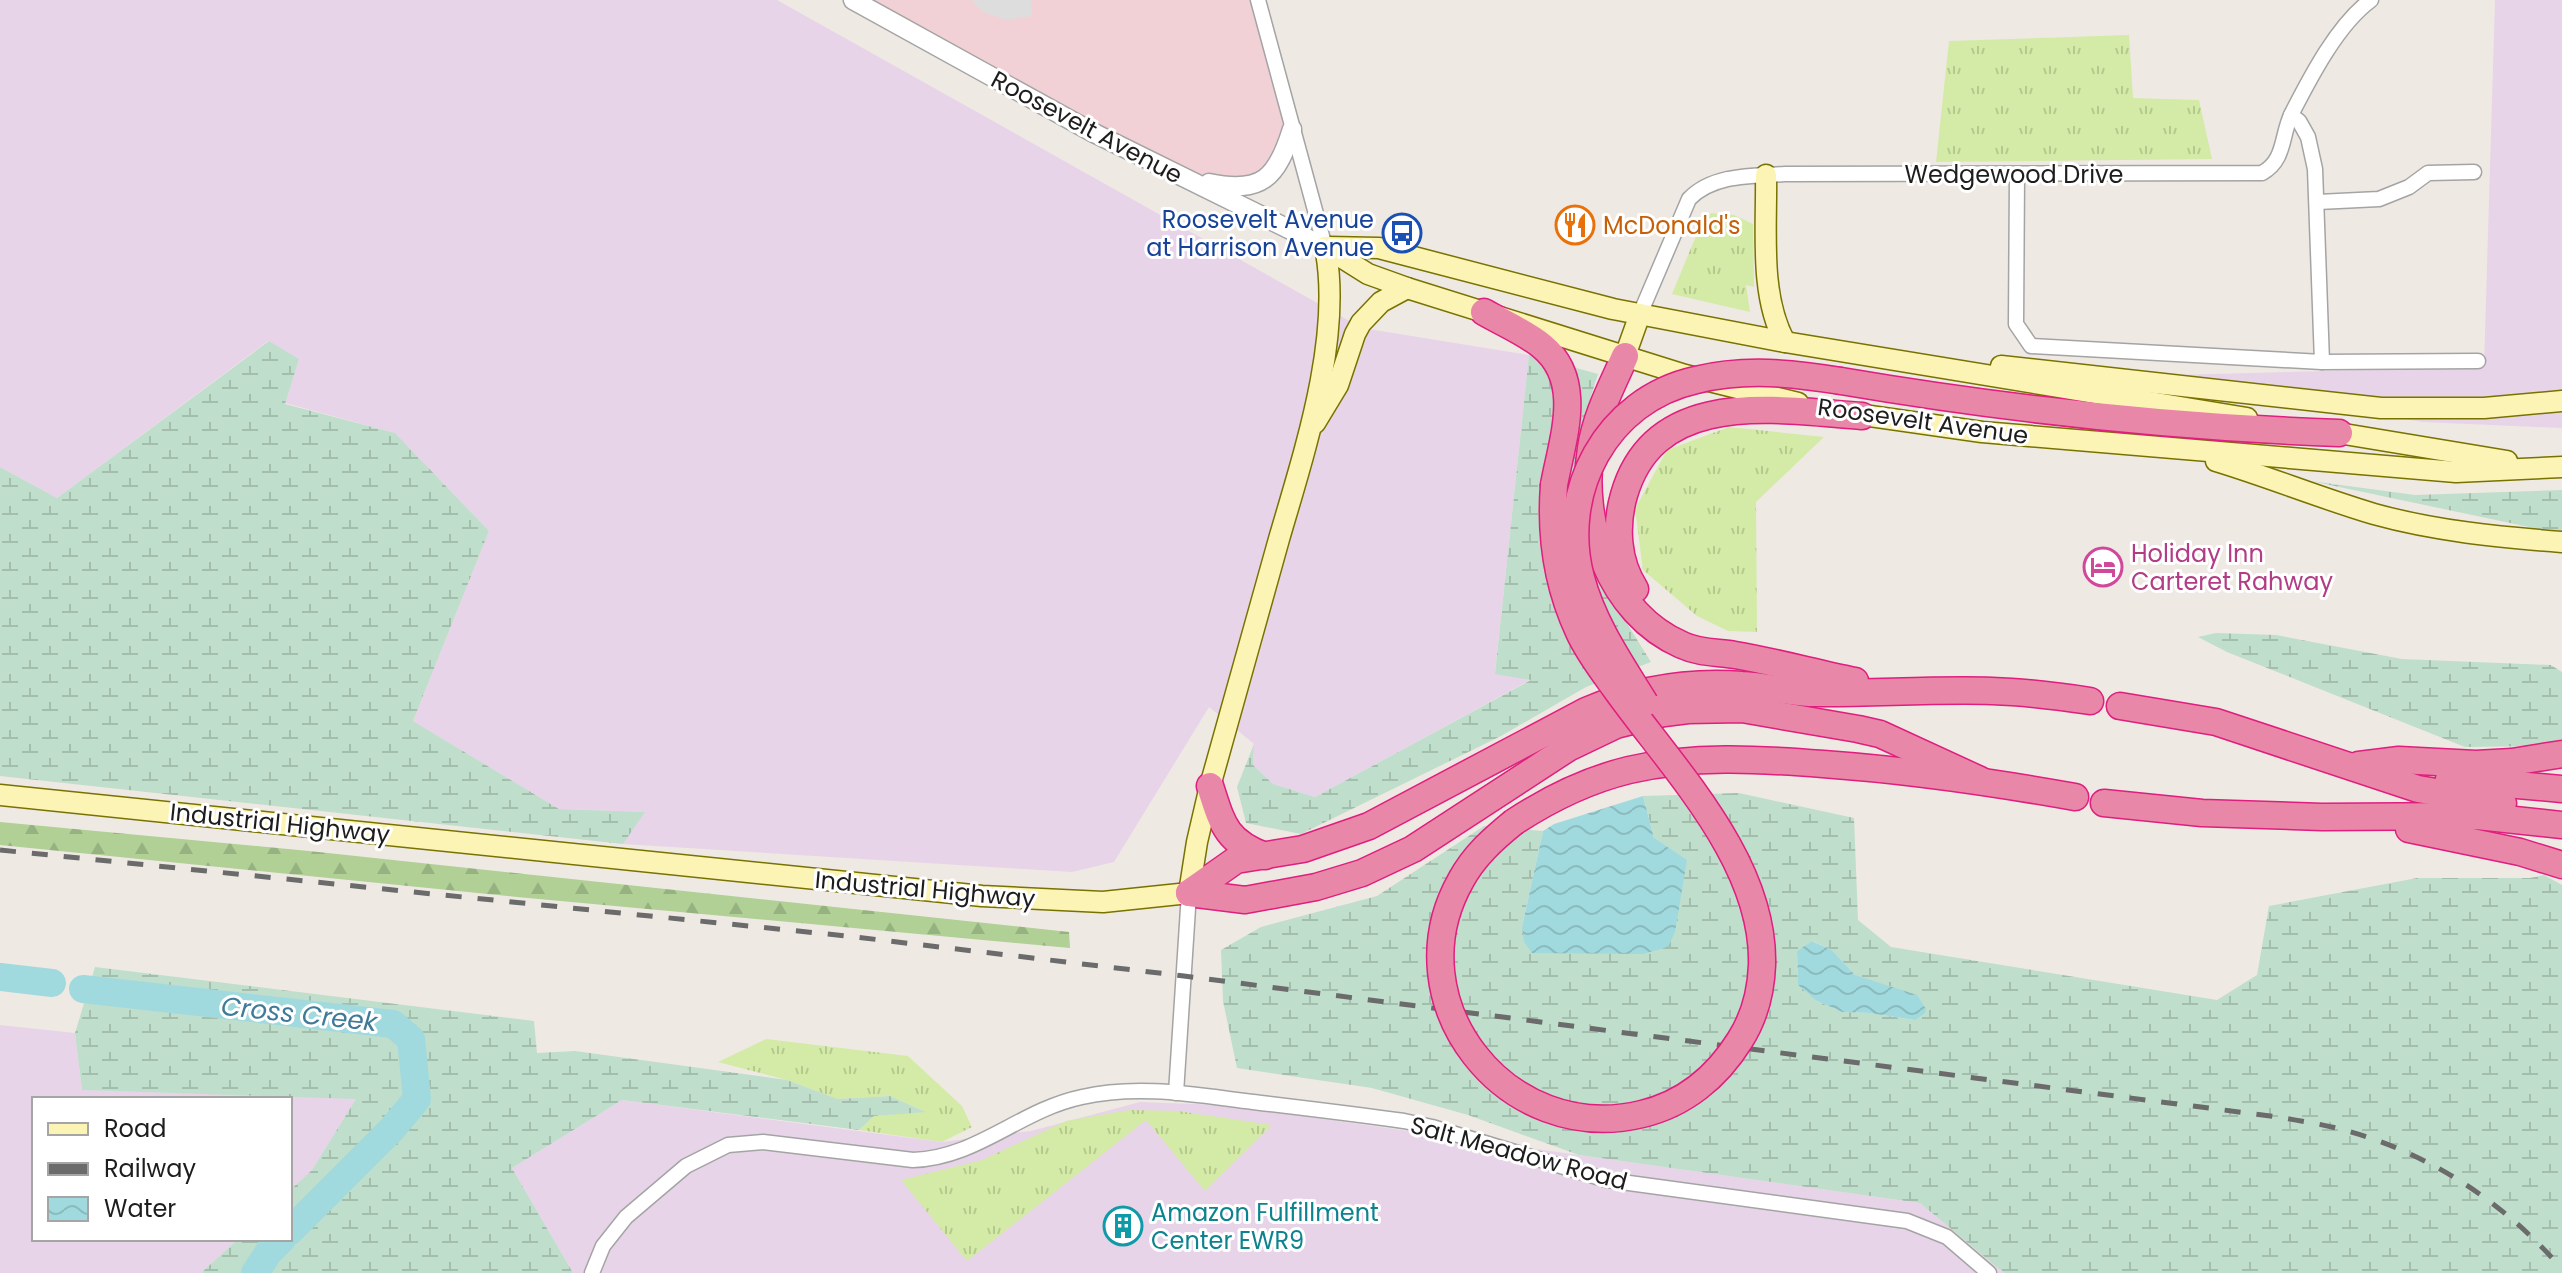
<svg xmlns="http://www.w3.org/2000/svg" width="2562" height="1273" font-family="Poppins,sans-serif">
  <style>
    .commercial { fill: #f1d1d5 }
    .industrial { fill: #e8d4e8 }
    .grass { fill: url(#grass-tufts) }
    .forest { fill: url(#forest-firs) }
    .wetland { fill: url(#wetland-marsh); fill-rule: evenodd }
    .parking { fill: #ddd }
    .water { fill: url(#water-waves) }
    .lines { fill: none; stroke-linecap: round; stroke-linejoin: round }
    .river { stroke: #a1dade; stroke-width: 28 }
    .minor-casing { stroke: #a4a4a4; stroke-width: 17 }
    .tertiary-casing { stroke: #a4a4a4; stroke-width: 21 }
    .secondary-casing { stroke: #787201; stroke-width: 23 }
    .motorway-casing { stroke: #df1e7e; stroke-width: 29 }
    .minor { stroke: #fff; stroke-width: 14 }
    .tertiary { stroke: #fff; stroke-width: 18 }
    .secondary { stroke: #fcf4b4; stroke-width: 20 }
    .motorway { stroke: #e987a9; stroke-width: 26 }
    .rail { stroke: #6b6b6b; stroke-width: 5; stroke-dasharray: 16 16; stroke-linecap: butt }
    .motorway-bridge-casing { stroke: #df1e7e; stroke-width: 29; stroke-linecap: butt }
    .motorway-bridge { stroke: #e987a9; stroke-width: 26 }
    .labels { text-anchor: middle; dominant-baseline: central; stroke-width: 6; stroke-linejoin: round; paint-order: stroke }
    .street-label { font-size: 24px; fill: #1d1d1d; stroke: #fff }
    .transit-label { font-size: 24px; fill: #164399; stroke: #fff; text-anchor: end }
    .food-label { font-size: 24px; fill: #c56008; stroke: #fff; text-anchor: start }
    .hotel-label { font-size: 24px; fill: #b23c85; stroke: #fff; text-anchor: start }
    .culture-label { font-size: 24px; fill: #0d838f; stroke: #fff; text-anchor: start }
    .water-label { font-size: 26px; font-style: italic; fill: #3f7a98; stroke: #fff }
  </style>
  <defs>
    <pattern id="grass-tufts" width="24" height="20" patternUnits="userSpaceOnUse" patternTransform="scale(2)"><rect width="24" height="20" fill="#d3eba6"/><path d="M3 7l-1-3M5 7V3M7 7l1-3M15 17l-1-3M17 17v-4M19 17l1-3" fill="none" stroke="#b5c98e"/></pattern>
    <pattern id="forest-firs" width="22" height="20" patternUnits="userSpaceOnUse" patternTransform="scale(2)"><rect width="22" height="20" fill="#b0d096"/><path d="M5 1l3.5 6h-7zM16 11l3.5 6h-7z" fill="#97b281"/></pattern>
    <pattern id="wetland-marsh" width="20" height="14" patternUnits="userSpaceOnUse" patternTransform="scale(2)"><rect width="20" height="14" fill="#bfdecb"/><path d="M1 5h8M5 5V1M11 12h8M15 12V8" fill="none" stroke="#a4beae"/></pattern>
    <pattern id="water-waves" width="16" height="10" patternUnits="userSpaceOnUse" patternTransform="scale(2)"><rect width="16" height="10" fill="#a1dade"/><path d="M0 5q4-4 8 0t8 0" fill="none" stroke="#8abbbe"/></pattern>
  </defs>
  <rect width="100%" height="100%" fill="#efe9e3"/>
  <path class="commercial" d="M854 0H1251L1292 129 1283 158 1251 185 1179 177Z"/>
  <g class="industrial">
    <path d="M0 0H777L1362 328 1529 355 1495 673 1532 679 1315 797 1273 784 1253 765 1254 744 1209 707 1114 862 1072 872 623 844 644 812 559 809 413 721 489 531 395 433 285 403 299 359 268 341 57 498 0 467Z"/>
    <path d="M2495 0H2562V428L2423 422 2172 383 2174 375 2484 367Z"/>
    <path d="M0 1025 75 1033 82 1090 357 1098 312 1170 290 1190V1099H34V1239H238L201 1273H0Z"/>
    <path d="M622 1100 942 1142 1031 1131 1140 1102 1223 1105 1920 1203 2004 1273H573L512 1168Z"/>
  </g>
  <g class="grass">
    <path d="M2129 35 2133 98 2199 100 2212 159 1936 162 1949 41Z"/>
    <path d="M1711 213 1734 215 1753 224 1754 287 1746 285 1750 312 1672 294 1701 224Z"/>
    <path d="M1729 427 1824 437 1756 502 1757 632 1728 631 1697 616 1643 570 1635 509 1667 450Z"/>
    <path d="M766 1039 908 1056 962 1106 972 1127 942 1142 859 1130 874 1116 924 1111 890 1096 838 1099 787 1080 718 1062Z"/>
    <path d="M1129 1110 1178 1111 1272 1125 1205 1191 1146 1120 967 1261 901 1180 982 1160 1066 1121Z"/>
  </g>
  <path class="forest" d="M0 822 309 851 1069 932 1070 948 517 897 0 845Z"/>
  <g class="wetland">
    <path d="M269 341 299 359 285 404 395 433 489 531 413 721 559 809 645 812 623 844 0 776V467L57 498Z"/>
    <path d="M1529 355 1598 374 1583 421 1588 561 1651 662 1586 687 1501 736 1301 834 1246 823 1237 787 1254 744 1253 765 1273 784 1315 797 1531 680 1495 674Z"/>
    <path d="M2311 481 2415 495 2562 490V534Z"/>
    <path d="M2216 633 2276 635 2402 659 2551 665 2562 672V739L2543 746 2465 747 2227 652 2198 637Z"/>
    <path d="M1739 793 1854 818 1858 920 1891 947 2217 1000 2257 975 2269 906 2417 878H2530L2544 875 2562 885V1273H2004L1920 1203 1579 1155 1468 1115 1372 1088 1237 1068 1223 1001 1221 950 1261 927 1377 896 1484 826 1543 831 1522 927 1654 838 1643 796ZM1813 941 1832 950 1855 975 1915 1020 1869 1013 1842 1012 1815 1000 1798 985 1797 951Z"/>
    <path d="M95 967 534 1021 537 1053 575 1051 787 1080 838 1099 890 1096 926 1112 874 1116 859 1130 622 1100 512 1168 573 1273H201L238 1239H290V1190L312 1170 356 1099 82 1090 75 1033Z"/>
  </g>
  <path class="parking" d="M971 0H1031L1032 16 1006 20 983 12Z"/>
  <g class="water">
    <path d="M1643 796 1654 838 1687 860 1675 932 1668 947 1643 954 1532 953 1524 942 1522 927 1543 831 1554 824Z"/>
    <path d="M1812 941 1832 950 1855 975 1917 995 1926 1009 1925 1013 1915 1020 1869 1013 1842 1012 1815 1000 1798 985 1797 951Z"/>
  </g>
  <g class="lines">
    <g class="river">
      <path d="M0 977 52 983"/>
      <path d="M83 989 393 1024 411 1039 417 1099 392 1129 290 1231"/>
      <path d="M255 1273 268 1253 282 1239"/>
    </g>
    <defs>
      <g id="minor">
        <path d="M1258 0 1325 247"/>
        <path d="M2291 115 2299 121 2308 137 2315 169 2322 362 2478 361"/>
        <path d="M2017 174 2016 324 2031 346 2322 362"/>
        <path d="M2318 202 2379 199 2409 187 2428 173 2474 172"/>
        <path d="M1640 314 1689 199C1713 174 1752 176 1785 174L2262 173C2286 160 2281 134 2292 113 2311 76 2338 24 2371 0"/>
        <path d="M1176 1093 1189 893"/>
        <path d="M592 1273 603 1246 626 1217 686 1166 728 1145 763 1142 913 1160C977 1158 1020 1110 1082 1097 1139 1084 1196 1095 1253 1102 1303 1108 1354 1114 1404 1121L1432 1127 1607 1180 1907 1221 1947 1237 1989 1273"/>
      </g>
      <g id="tertiary">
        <path d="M853 0 1092 132 1325 247"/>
        <path d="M1209 183C1262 194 1277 178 1292 129"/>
      </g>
      <g id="secondary">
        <path d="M1766 175C1767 228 1759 295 1785 342"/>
        <path d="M1325 247 1368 274 1407 288 1685 375 1798 403"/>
        <path d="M1328 247 1379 248 1613 309 1785 342 2247 418"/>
        <path d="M1625 356 1640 314"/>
        <path d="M2001 366 2381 408H2484L2562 401"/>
        <path d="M1849 413 1982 432 2456 472 2562 467"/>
        <path d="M1315 423 1338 385 1355 334 1361 323 1381 302 1407 288"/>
        <path d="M2326 431 2507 461"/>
        <path d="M2216 461C2269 477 2320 498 2374 514 2435 531 2498 537 2562 542"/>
        <path d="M0 795 982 896 1103 902 1189 893 1197 842 1210 786C1233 704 1256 621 1279 539 1304 453 1343 336 1325 247"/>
      </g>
      <g id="motorway">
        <path d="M1484 312C1503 323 1525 332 1542 346 1585 381 1562 440 1554 485"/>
        <path d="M1625 356C1612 386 1596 415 1591 448 1579 522 1609 613 1682 645 1699 653 1717 652 1735 655 1776 662 1815 673 1855 681"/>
        <path d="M1841 381C2006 409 2171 427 2339 433"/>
        <path d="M1635 589C1617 561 1615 526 1624 495 1655 387 1777 410 1862 416"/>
        <path d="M2120 706 2216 722 2418 789 2503 803"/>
        <path d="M2359 765 2399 760 2476 764 2512 762 2562 754"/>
        <path d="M2449 779 2562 789"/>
        <path d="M1210 786C1222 823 1225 841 1265 856"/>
        <path d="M2104 803 2202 813 2322 817 2477 816 2562 825"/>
        <path d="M1514 822C1549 799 1588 780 1629 770 1693 755 1758 759 1823 764 1908 770 1991 782 2075 797"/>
        <path d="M2409 829 2520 852 2562 865"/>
        <path d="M1189 893 1236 860 1303 849 1369 826 1586 711C1635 690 1688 681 1742 685 1764 686 1786 692 1809 693 1870 694 1931 689 1992 691 2025 692 2057 696 2090 701"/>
        <path d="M1189 893 1245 900 1316 887 1362 873 1413 849 1568 748 1616 725 1664 713 1688 710 1742 709 1858 729 1880 734 1980 780"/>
      </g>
    </defs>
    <use href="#minor" class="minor-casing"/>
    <use href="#tertiary" class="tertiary-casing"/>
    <use href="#secondary" class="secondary-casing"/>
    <use href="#motorway" class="motorway-casing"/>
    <use href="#minor" class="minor"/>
    <use href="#tertiary" class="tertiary"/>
    <use href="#secondary" class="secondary"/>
    <use href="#motorway" class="motorway"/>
    <path class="rail" d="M0 850 847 936 1184 976 2278 1117C2300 1121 2322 1124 2344 1130 2429 1153 2504 1202 2562 1269"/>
    <defs>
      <g id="motorway-bridge">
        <path d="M1645 703C1621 664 1593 624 1581 578 1558 492 1606 400 1696 380 1745 368 1792 373 1841 381"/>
        <path d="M1514 822C1493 839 1474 856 1461 880 1392 1002 1507 1147 1642 1114 1684 1104 1717 1077 1740 1040 1754 1018 1761 992 1762 965 1765 861 1672 768 1615 688 1602 670 1588 652 1579 632 1557 585 1550 537 1554 485"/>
      </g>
    </defs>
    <use href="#motorway-bridge" class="motorway-bridge-casing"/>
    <use href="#motorway-bridge" class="motorway-bridge"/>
  </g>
  <defs>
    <symbol id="restaurant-ring" viewBox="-11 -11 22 22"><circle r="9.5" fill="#fff" stroke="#e8710a" stroke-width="1.5"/><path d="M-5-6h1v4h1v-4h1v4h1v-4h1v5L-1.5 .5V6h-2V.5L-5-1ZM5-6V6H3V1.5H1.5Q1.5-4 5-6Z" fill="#e8710a"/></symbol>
    <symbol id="bus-ring" viewBox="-11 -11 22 22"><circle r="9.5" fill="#fff" stroke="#1a4fb4" stroke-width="1.5"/><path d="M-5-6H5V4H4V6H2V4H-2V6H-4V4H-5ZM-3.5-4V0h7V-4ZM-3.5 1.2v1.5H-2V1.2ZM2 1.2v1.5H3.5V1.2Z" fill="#1a4fb4"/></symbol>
    <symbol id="hotel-ring" viewBox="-11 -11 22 22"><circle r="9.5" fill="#fff" stroke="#d1479c" stroke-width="1.5"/><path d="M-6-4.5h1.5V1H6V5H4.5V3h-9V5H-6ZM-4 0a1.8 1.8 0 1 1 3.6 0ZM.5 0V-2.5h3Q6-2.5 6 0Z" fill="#d1479c"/></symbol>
    <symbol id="building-ring" viewBox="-11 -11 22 22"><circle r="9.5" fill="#fff" stroke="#0f9aa8" stroke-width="1.5"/><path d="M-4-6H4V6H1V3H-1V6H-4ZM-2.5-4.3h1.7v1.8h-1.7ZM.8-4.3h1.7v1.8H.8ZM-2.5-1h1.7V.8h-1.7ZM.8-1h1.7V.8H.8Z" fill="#0f9aa8"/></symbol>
  </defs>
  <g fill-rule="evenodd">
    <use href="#restaurant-ring" x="1553" y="203" width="44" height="44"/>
    <use href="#bus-ring" x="1380" y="211" width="44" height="44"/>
    <use href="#hotel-ring" x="2081" y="545" width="44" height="44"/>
    <use href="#building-ring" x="1101" y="1204" width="44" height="44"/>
  </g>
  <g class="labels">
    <g class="street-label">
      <text transform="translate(1087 127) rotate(28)">Roosevelt Avenue</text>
      <text x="2014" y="174">Wedgewood Drive</text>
      <text transform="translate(1923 421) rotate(8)">Roosevelt Avenue</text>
      <text transform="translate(280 823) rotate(6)">Industrial Highway</text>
      <text transform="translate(925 889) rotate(5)">Industrial Highway</text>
      <text transform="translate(1519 1153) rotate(15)">Salt Meadow Road</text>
    </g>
    <g class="transit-label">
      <text x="1374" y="219">Roosevelt Avenue<tspan x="1374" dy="28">at Harrison Avenue</tspan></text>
    </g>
    <g class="food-label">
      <text x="1603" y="225">McDonald's</text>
    </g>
    <g class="hotel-label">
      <text x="2131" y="553">Holiday Inn<tspan x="2131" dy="28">Carteret Rahway</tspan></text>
    </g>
    <g class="culture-label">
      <text x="1151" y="1212">Amazon Fulfillment<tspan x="1151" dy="28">Center EWR9</tspan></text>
    </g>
    <g class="water-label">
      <text transform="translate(299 1014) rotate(6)">Cross Creek</text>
    </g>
  </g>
  <rect x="32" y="1097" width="260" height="144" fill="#ffffff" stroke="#a5a5a5" stroke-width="2"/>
  <rect x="48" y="1123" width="40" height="12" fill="#fcf4b4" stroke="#a5a5a5" stroke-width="2"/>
  <text x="104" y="1137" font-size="24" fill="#1d1d1d">Road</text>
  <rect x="48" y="1163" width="40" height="12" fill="#6b6b6b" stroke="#a5a5a5" stroke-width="2"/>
  <text x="104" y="1177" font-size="24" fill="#1d1d1d">Railway</text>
  <rect x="48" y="1197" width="40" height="24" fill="url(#water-waves)" stroke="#a5a5a5" stroke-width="2"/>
  <text x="104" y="1217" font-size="24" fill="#1d1d1d">Water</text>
</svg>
